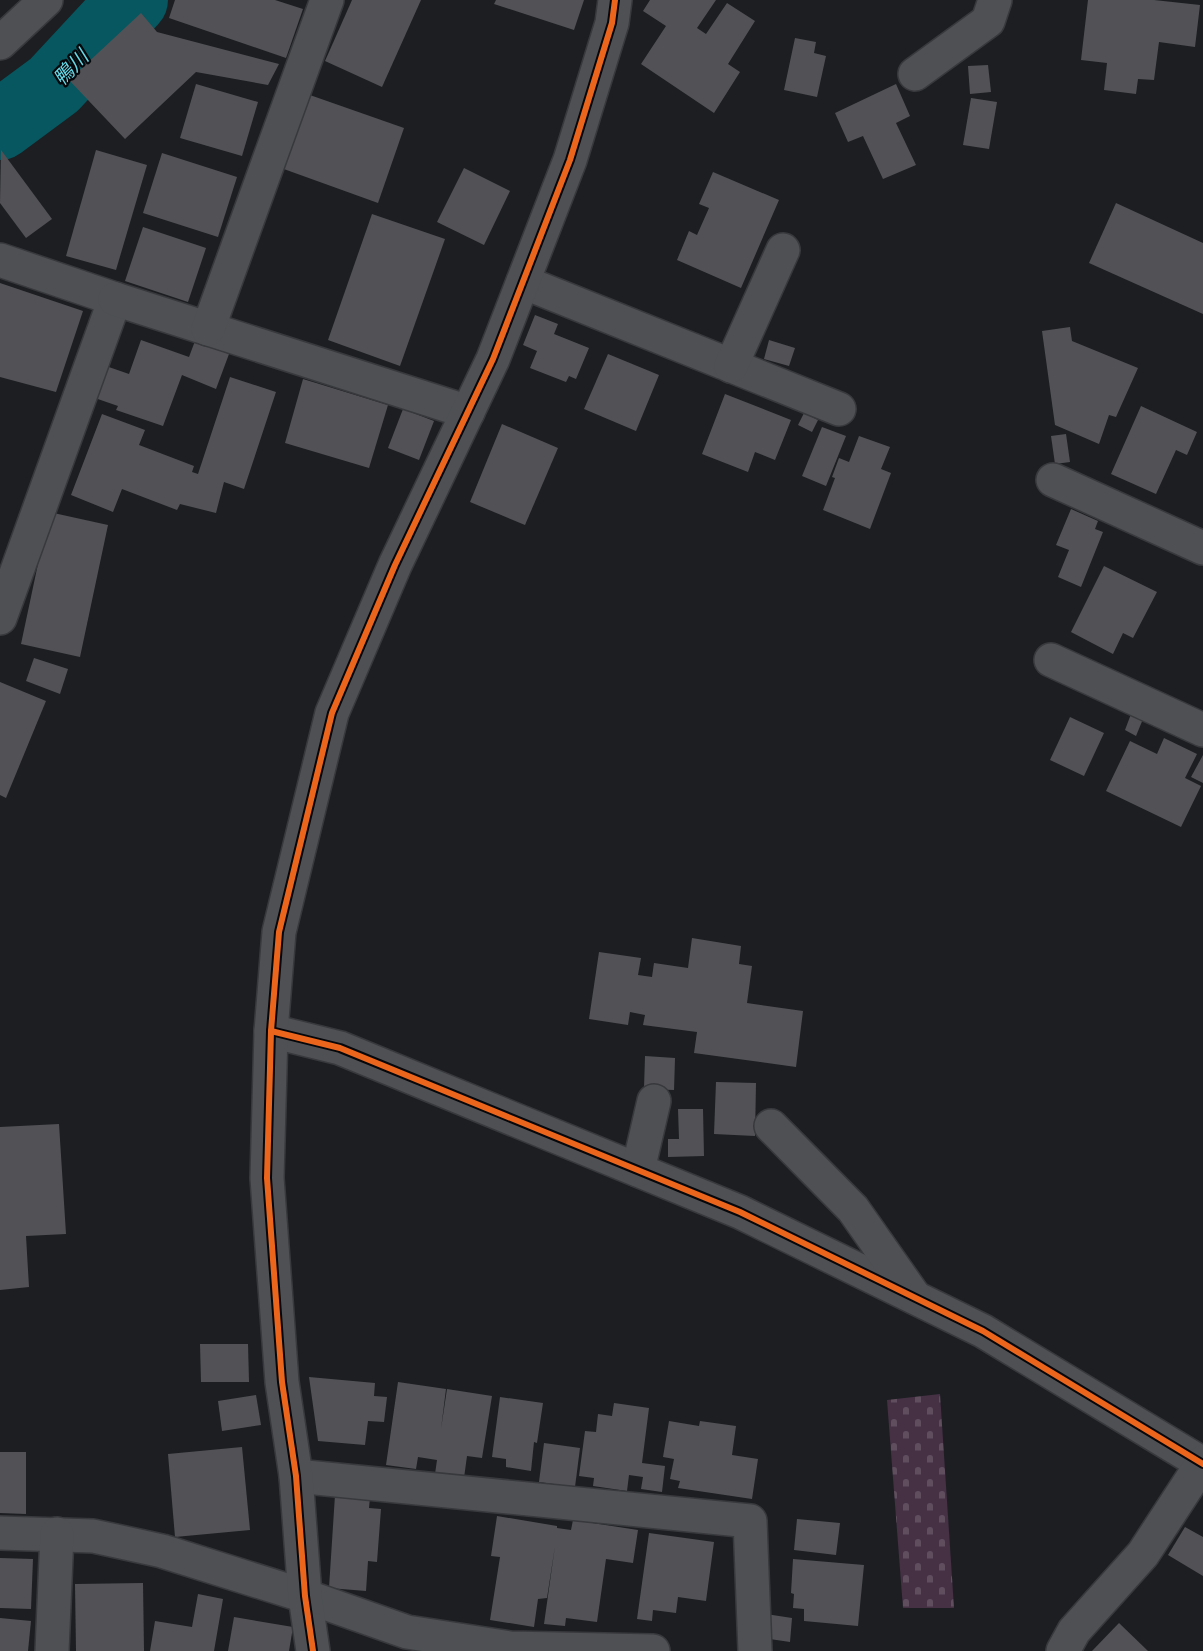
<svg xmlns="http://www.w3.org/2000/svg" width="1203" height="1651" font-family="'Golos Text','Noto Sans JP',sans-serif">
  <style>
    .cemetery { fill: url(#cemetery-stones) }
    .lines { fill: none; stroke-linecap: round; stroke-linejoin: round }
    .river { stroke: #06575f; stroke-width: 70 }
    .building { fill: #525256 }
    .minor-casing { stroke: #38393d; stroke-width: 36 }
    .minor { stroke: #4e5053; stroke-width: 33 }
    .cycleway-casing { stroke: #06070a; stroke-width: 10 }
    .cycleway { stroke: #eb651d; stroke-width: 6 }
    .labels { text-anchor: middle; dominant-baseline: central; stroke-width: 4.5; stroke-linejoin: round; paint-order: stroke }
    .water-label { font-size: 20px; font-style: italic; fill: #67d7e5; stroke: #06070a }
  </style>
  <defs>
    <pattern id="cemetery-stones" width="16" height="16" patternUnits="userSpaceOnUse" patternTransform="scale(1.5)"><rect width="16" height="16" fill="#453044"/><path d="M2 7V4a2 2 0 0 1 4 0v3zM10 15v-3a2 2 0 0 1 4 0v3z" fill="#604e5f"/></pattern>
  </defs>
  <rect width="100%" height="100%" fill="#1c1e22"/>
  <path class="cemetery" d="M940 1394 954 1608H903L887 1400Z"/>
  <g class="lines">
    <path class="river" d="M0 125 54 85 133 0"/>
  </g>
  <g class="building">
    <path d="M175 0H275L303 9 286 58 169 18Z"/>
    <path d="M352 0H421L382 87 325 61Z"/>
    <path d="M496 0H584L574 30 494 4Z"/>
    <path d="M650 0H716L697 28 706 34 727 3 755 21 728 64 740 72 714 113 641 64 666 26 643 11Z"/>
    <path d="M1088 0H1154L1200 5 1195 47 1159 42 1154 80 1138 79 1136 94 1104 90 1107 63 1081 60Z"/>
    <path d="M141 13 157 32 279 64 268 85 196 72 125 139 69 80Z"/>
    <path d="M795 38 816 42 814 53 826 56 817 97 784 90Z"/>
    <path d="M988 65 991 92 970 94 968 66Z"/>
    <path d="M196 84 258 102 242 156 180 138Z"/>
    <path d="M896 84 910 116 896 123 916 165 883 179 863 136 848 142 835 113Z"/>
    <path d="M307 94 404 128 378 203 281 168Z"/>
    <path d="M971 98 997 102 989 149 963 145Z"/>
    <path d="M1 150 52 219 26 238 0 203Z"/>
    <path d="M96 150 147 165 116 270 66 256Z"/>
    <path d="M162 153 237 177 218 237 143 213Z"/>
    <path d="M464 168 510 191 484 245 437 222Z"/>
    <path d="M713 172 779 200 741 288 677 260 689 231 697 235 709 208 699 204Z"/>
    <path d="M1116 203 1203 243V314L1089 263Z"/>
    <path d="M372 214 445 239 400 366 328 340Z"/>
    <path d="M143 227 206 248 188 302 125 281Z"/>
    <path d="M0 283 83 311 56 392 0 377Z"/>
    <path d="M535 315 558 324 554 334 589 348 576 379 569 376 566 382 530 368 537 351 523 345Z"/>
    <path d="M1070 327 1072 341 1138 368 1116 417 1109 415 1099 444 1055 425 1042 331Z"/>
    <path d="M141 340 189 357 195 341 229 354 216 389 182 375 163 426 116 410 118 406 92 397 103 365 129 374Z"/>
    <path d="M769 340 795 348 789 366 764 359Z"/>
    <path d="M608 354 659 375 636 431 584 409Z"/>
    <path d="M230 377 276 392 244 489 224 482 216 513 180 504 177 510 122 489 113 512 71 495 102 414 145 430 139 445 194 466 192 472 198 474Z"/>
    <path d="M303 379 388 405 369 468 285 443Z"/>
    <path d="M725 394 791 420 775 460 755 452 748 472 702 454Z"/>
    <path d="M1141 406 1197 432 1187 455 1176 450 1156 494 1111 474Z"/>
    <path d="M403 409 434 421 419 460 388 448Z"/>
    <path d="M804 413 818 420 812 432 798 425Z"/>
    <path d="M502 424 558 448 525 525 470 502Z"/>
    <path d="M822 427 846 436 826 486 802 476Z"/>
    <path d="M1066 434 1070 462 1055 464 1051 436Z"/>
    <path d="M859 436 890 447 881 469 891 473 870 529 823 510 835 478 832 477 839 458 849 462Z"/>
    <path d="M1071 509 1098 521 1095 529 1103 532 1081 587 1058 577 1069 550 1056 545Z"/>
    <path d="M49 512 108 525 80 657 21 644Z"/>
    <path d="M1104 566 1157 592 1133 638 1123 633 1113 654 1071 632Z"/>
    <path d="M34 658 68 669 60 694 26 681Z"/>
    <path d="M0 682 46 701 6 798 0 795Z"/>
    <path d="M1131 714 1143 719 1136 736 1125 730Z"/>
    <path d="M1070 717 1104 733 1084 776 1050 760Z"/>
    <path d="M1164 738 1197 754 1185 778 1201 786 1181 827 1106 791 1130 741 1157 754Z"/>
    <path d="M1203 755V783L1191 777Z"/>
    <path d="M692 938 741 946 739 964 752 966 747 1003 803 1011 796 1067 694 1053 697 1032 643 1025 645 1015 630 1012 628 1025 589 1019 599 952 641 958 638 975 652 977 654 963 688 968Z"/>
    <path d="M645 1056 675 1058 674 1090 644 1089Z"/>
    <path d="M716 1082 756 1083 755 1136 714 1134Z"/>
    <path d="M678 1109H703L704 1156 668 1157V1139H679Z"/>
    <path d="M59 1124 66 1234 26 1236 29 1287 0 1290V1127Z"/>
    <path d="M200 1344H248L249 1382H201Z"/>
    <path d="M309 1377 375 1383 374 1396 387 1397 384 1422 368 1421 365 1445 318 1441Z"/>
    <path d="M398 1382 446 1389 441 1429 447 1389 492 1396 482 1458 467 1456 464 1478 435 1474 437 1460 418 1457 416 1469 386 1465Z"/>
    <path d="M256 1395 261 1425 222 1431 218 1401Z"/>
    <path d="M500 1397 543 1403 537 1443 534 1442 531 1471 506 1467V1459L492 1457Z"/>
    <path d="M614 1403 649 1408 642 1463 665 1466 662 1492 641 1489 643 1477 629 1475 627 1491 593 1486 594 1478 579 1476 585 1431 596 1432 598 1414 612 1416Z"/>
    <path d="M669 1421 699 1426 700 1421 736 1426 732 1455 758 1459 752 1499 678 1488 680 1481 670 1479 674 1459 663 1457Z"/>
    <path d="M544 1443 580 1448 575 1487 539 1482Z"/>
    <path d="M242 1447 250 1530 175 1537 168 1454Z"/>
    <path d="M0 1452H26V1514L0 1513Z"/>
    <path d="M335 1495 370 1497 369 1508 381 1509 377 1562 368 1561 366 1591 329 1588Z"/>
    <path d="M497 1516 557 1526V1528L571 1530 573 1520 638 1530 633 1563 606 1559 597 1622 566 1618 565 1626 544 1624 555 1546 547 1598 538 1599 534 1627 490 1620 500 1557 491 1556Z"/>
    <path d="M797 1519 840 1523 836 1555 794 1550Z"/>
    <path d="M1185 1527 1203 1537V1576L1168 1555Z"/>
    <path d="M649 1533 714 1542 706 1601 678 1597 676 1613 653 1610 652 1621 637 1619Z"/>
    <path d="M0 1558 33 1559 31 1609 0 1608Z"/>
    <path d="M793 1559 864 1565 858 1626 804 1621V1609L793 1608 794 1594 791 1593Z"/>
    <path d="M143 1583 144 1651H76L75 1584Z"/>
    <path d="M198 1594 223 1599 214 1651H150L155 1621 192 1627Z"/>
    <path d="M766 1614 792 1618 790 1642 763 1638Z"/>
    <path d="M234 1617 293 1627 289 1651H228Z"/>
    <path d="M0 1618 31 1621 28 1651H0Z"/>
    <path d="M1119 1623 1148 1651H1092Z"/>
  </g>
  <g class="lines">
    <defs>
      <g id="minor">
        <path d="M0 43 46 0"/>
        <path d="M915 74 988 21 995 0"/>
        <path d="M0 260 115 299 0 618"/>
        <path d="M523 282 839 409"/>
        <path d="M115 299 468 412"/>
        <path d="M208 329 327 0"/>
        <path d="M731 366 783 250"/>
        <path d="M1053 480 1203 548"/>
        <path d="M1051 660 1203 730"/>
        <path d="M271 1031 340 1048 740 1212 983 1331 1203 1464"/>
        <path d="M771 1126 853 1209 914 1296"/>
        <path d="M638 1170 654 1101"/>
        <path d="M296 1476 750 1521 755 1651"/>
        <path d="M0 1533 93 1536 162 1551 305 1596 407 1632 510 1648 653 1651"/>
        <path d="M52 1651 57 1534"/>
        <path d="M313 1651 305 1596 296 1476 282 1382 267 1178 271 1031 279 932 332 713 395 565 493 359 570 160 612 23 615 0"/>
        <path d="M1063 1651 1074 1631 1143 1554 1203 1462"/>
      </g>
    </defs>
    <use href="#minor" class="minor-casing"/>
    <use href="#minor" class="minor"/>
    <defs>
      <g id="cycleway">
        <path d="M271 1031 340 1048 740 1212 983 1331 1203 1464"/>
        <path d="M313 1651 305 1596 296 1476 282 1382 267 1178 271 1031 279 932 332 713 395 565 493 359 570 160 612 23 615 0"/>
      </g>
    </defs>
    <use href="#cycleway" class="cycleway-casing"/>
    <use href="#cycleway" class="cycleway"/>
  </g>
  <g class="labels">
    <g class="water-label">
      <text transform="translate(70 67) rotate(-46)">鴨川</text>
    </g>
  </g>
</svg>
